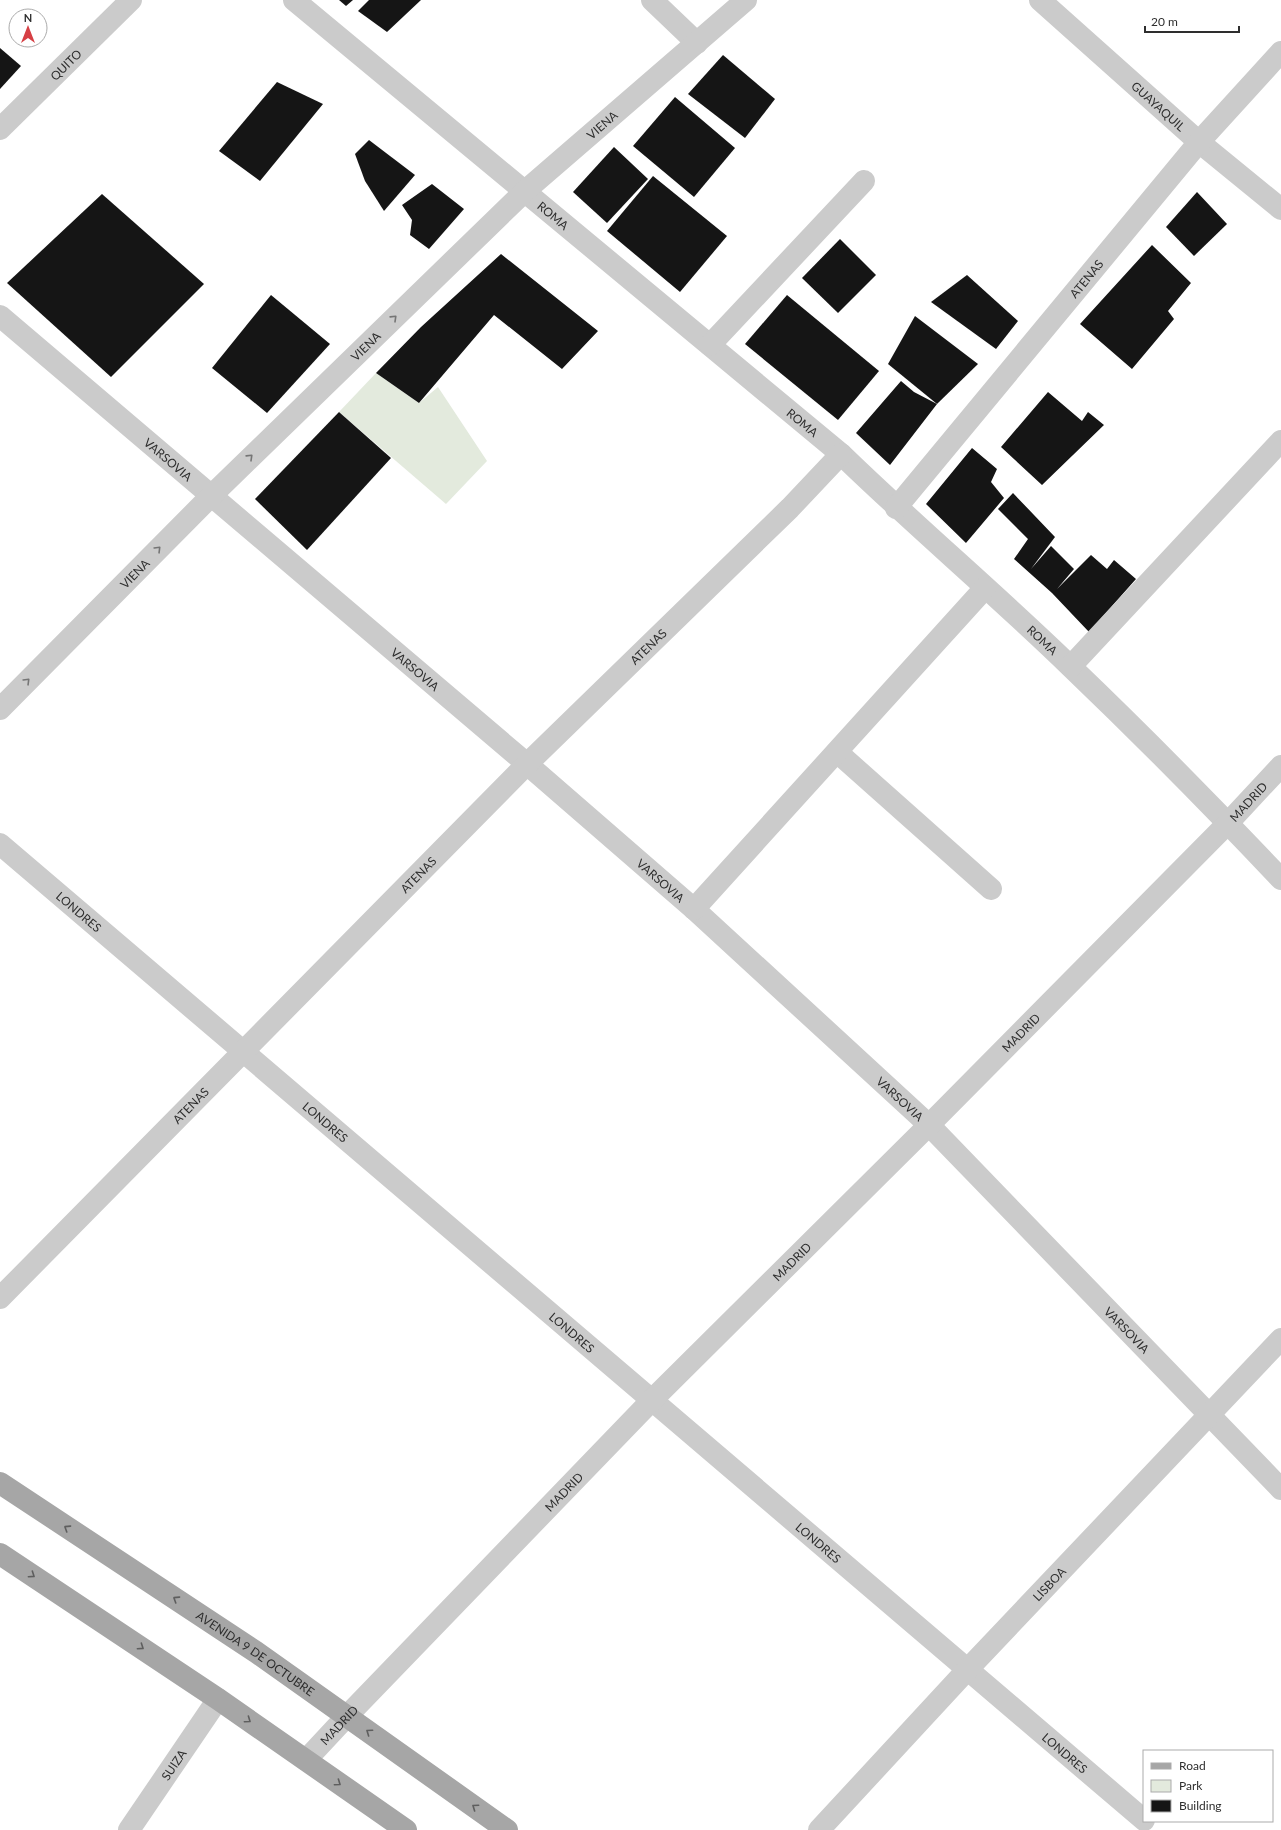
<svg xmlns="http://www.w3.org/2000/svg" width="1281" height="1830" font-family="Lato,sans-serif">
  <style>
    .green { fill: #e3eadd }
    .building { fill: #151515 }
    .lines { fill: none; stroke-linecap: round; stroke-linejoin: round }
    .street { stroke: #cbcbcb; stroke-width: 22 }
    .primary { stroke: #a6a6a6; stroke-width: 22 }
    .oneway { stroke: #757575 }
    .oneway2 { stroke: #5e5e5e }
    .labels { text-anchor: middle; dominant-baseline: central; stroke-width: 4; stroke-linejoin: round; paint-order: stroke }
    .street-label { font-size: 12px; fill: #2e2e2e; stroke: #fff }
  </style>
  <rect width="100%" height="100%" fill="#fff"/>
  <path class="green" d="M376 373 419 403 438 387 487 461 446 504 339 412Z"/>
  <g class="building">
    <path d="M339 0H353L346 6Z"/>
    <path d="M369 0H421L387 32 358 11Z"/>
    <path d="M0 48 21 66 0 89Z"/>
    <path d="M723 55 775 99 745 138 688 94Z"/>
    <path d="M277 82 323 104 260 181 219 151Z"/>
    <path d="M675 97 735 148 694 197 633 146Z"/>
    <path d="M369 140 415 175 384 211 365 181 355 154Z"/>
    <path d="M614 147 648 179 607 223 573 192Z"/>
    <path d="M653 176 727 236 680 292 607 231Z"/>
    <path d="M432 184 464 209 429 249 410 235 412 220 402 205Z"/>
    <path d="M1197 192 1227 224 1194 256 1166 227Z"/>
    <path d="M102 194 204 284 111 377 7 283Z"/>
    <path d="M840 239 876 275 838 313 802 278Z"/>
    <path d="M1152 245 1191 283 1168 311 1174 319 1132 369 1080 324Z"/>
    <path d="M501 254 598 331 562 369 494 315 419 403 376 373 421 327Z"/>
    <path d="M967 275 1018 321 996 349 931 302Z"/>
    <path d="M271 295 330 344 267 413 212 368Z"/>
    <path d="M787 295 879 371 838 420 745 344Z"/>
    <path d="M915 316 978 364 937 404 888 364Z"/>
    <path d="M901 381 914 392 937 404 890 465 856 433Z"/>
    <path d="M1048 392 1082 421 1088 412 1104 425 1042 485 1001 447Z"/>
    <path d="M339 412 391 458 307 550 255 499Z"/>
    <path d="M972 448 997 469 991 482 1004 498 966 543 926 504Z"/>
    <path d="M1013 493 1055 537 1031 569 1051 546 1074 569 1057 589 1091 555 1107 569 1114 560 1136 579 1089 632 1052 593 1014 559 1028 539 998 509Z"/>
  </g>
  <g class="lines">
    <g class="street">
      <path id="s1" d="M294 0 841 454C916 527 996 594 1071 667 1143 736 1213 807 1281 879"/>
      <path d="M652 0 697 43"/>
      <path id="s2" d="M1040 0 1199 142 1281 209"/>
      <path id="s3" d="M0 129 131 0"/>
      <path id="s4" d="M0 316 527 764 694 909 929 1125 1281 1489"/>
      <path d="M710 345 864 181"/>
      <path id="s5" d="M896 508 1199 142 1281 52"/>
      <path d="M1071 666 1281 441"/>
      <path id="s6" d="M0 709 211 496 525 191 746 0"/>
      <path d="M837 752 991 889"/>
      <path id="s7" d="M0 844 1144 1820"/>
      <path d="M694 909 985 588"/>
      <path id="s8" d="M0 1298 527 764 790 508 841 454"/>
      <path id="s9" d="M306 1760 347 1716 652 1400 929 1125 1228 823 1281 766"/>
      <path id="s10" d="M129 1830 218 1699"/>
      <path id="s11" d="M819 1830 967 1670 1281 1339"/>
    </g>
    <g class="primary">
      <path id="s12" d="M0 1483 256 1652 507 1830"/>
      <path d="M0 1554 218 1699 406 1830"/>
    </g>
  </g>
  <defs><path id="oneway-chevron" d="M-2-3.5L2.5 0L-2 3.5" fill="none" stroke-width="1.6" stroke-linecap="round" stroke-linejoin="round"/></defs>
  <g class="oneway">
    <use href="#oneway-chevron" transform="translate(394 318) rotate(-44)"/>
    <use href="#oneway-chevron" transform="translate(250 457) rotate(-44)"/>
    <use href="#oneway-chevron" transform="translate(158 549) rotate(-45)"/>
    <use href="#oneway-chevron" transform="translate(27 681) rotate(-45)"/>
  </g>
  <g class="oneway2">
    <use href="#oneway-chevron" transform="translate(67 1528) rotate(-147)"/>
    <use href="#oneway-chevron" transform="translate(32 1575) rotate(34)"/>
    <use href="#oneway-chevron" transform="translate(176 1599) rotate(-147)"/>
    <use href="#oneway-chevron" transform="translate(141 1647) rotate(34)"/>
    <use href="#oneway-chevron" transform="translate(248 1720) rotate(35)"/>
    <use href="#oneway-chevron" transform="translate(369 1732) rotate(-145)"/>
    <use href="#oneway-chevron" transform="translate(338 1783) rotate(35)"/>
    <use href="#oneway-chevron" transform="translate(475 1807) rotate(-145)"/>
  </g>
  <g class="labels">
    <g class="street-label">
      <text stroke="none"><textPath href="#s3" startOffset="92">QUITO</textPath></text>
      <text stroke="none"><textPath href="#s2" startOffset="159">GUAYAQUIL</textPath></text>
      <text stroke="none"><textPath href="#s6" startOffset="839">VIENA</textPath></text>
      <text stroke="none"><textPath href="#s1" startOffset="337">ROMA</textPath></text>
      <text stroke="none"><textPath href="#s5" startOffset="298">ATENAS</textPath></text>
      <text stroke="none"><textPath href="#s6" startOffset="515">VIENA</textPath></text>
      <text stroke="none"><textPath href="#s1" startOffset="661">ROMA</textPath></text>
      <text stroke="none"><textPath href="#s4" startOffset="221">VARSOVIA</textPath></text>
      <text stroke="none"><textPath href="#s6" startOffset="191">VIENA</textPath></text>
      <text stroke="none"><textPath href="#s1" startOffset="985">ROMA</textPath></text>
      <text stroke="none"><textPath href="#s8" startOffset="919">ATENAS</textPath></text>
      <text stroke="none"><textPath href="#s4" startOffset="545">VARSOVIA</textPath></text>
      <text stroke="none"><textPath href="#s9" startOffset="1344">MADRID</textPath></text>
      <text stroke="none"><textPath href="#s8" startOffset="595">ATENAS</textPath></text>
      <text stroke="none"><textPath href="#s4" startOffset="869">VARSOVIA</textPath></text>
      <text stroke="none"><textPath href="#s7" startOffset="104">LONDRES</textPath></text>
      <text stroke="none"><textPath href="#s9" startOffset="1020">MADRID</textPath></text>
      <text stroke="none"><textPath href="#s4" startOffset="1193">VARSOVIA</textPath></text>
      <text stroke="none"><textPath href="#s8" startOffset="271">ATENAS</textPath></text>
      <text stroke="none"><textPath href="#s7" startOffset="428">LONDRES</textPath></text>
      <text stroke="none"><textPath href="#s9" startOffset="696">MADRID</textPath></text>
      <text stroke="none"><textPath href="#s4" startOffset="1517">VARSOVIA</textPath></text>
      <text stroke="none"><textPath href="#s7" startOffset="752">LONDRES</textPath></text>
      <text stroke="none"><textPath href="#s9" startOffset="372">MADRID</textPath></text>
      <text stroke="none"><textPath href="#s7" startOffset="1076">LONDRES</textPath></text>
      <text stroke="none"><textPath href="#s11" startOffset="337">LISBOA</textPath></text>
      <text stroke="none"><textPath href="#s12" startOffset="307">AVENIDA 9 DE OCTUBRE</textPath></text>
      <text stroke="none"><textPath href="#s9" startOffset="48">MADRID</textPath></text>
      <text stroke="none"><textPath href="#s7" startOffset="1400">LONDRES</textPath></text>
      <text stroke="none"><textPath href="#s10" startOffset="79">SUIZA</textPath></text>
    </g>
  </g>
  <rect x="1143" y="1750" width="130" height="72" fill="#ffffff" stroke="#ababab"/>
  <rect x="1151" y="1763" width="20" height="6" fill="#a6a6a6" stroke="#ababab"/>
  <text x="1179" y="1770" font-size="12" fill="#2e2e2e">Road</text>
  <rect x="1151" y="1780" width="20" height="12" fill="#e3eadd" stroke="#ababab"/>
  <text x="1179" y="1790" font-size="12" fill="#2e2e2e">Park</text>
  <rect x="1151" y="1800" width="20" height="12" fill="#151515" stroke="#ababab"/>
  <text x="1179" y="1810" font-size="12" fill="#2e2e2e">Building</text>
  <g transform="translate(28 28)"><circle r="19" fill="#ffffff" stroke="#ababab"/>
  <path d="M0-3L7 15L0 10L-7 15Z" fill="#d63f44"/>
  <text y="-6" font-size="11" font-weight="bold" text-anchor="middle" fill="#2e2e2e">N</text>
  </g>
  <path d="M1145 26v6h94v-6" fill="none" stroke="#2e2e2e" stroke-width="2"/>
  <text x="1151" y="26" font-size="12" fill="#2e2e2e" stroke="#ffffff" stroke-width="3" paint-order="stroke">20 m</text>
</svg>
